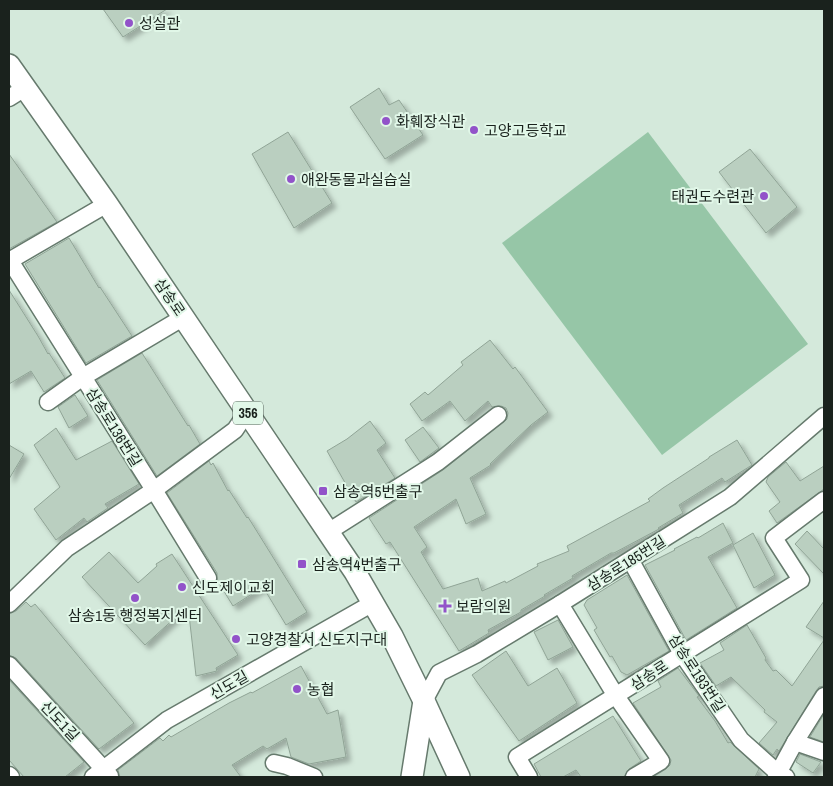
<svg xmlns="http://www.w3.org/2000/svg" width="833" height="786" font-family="'Archivo Narrow','Noto Sans KR',sans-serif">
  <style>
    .green { fill: #96c6a7 }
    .building { fill: #bacfc0; stroke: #90a496; filter: url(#shadow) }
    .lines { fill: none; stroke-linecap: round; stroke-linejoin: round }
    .minor-casing { stroke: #667a6d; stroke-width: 19 }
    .major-casing { stroke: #667a6d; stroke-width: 24 }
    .minor { stroke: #fff; stroke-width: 16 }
    .major { stroke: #fff; stroke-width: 21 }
    .poi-dot { fill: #9253c9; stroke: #e1f7e8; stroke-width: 2 }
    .labels { text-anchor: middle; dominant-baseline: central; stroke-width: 4; stroke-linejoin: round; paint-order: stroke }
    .shield { fill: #e1f7e8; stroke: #56625a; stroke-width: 1 }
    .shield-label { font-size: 14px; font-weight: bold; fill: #1a221d }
    .poi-label { font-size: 15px; fill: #1a221d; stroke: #e1f7e8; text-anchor: start }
    .street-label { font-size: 15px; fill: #1a221d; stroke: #e1f7e8 }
  </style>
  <defs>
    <filter id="shadow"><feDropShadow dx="4.5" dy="4.5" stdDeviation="2.5" flood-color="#0004"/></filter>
  </defs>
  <rect width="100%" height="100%" fill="#d4e9db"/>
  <path class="green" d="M648 132 808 344 662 455 502 243Z"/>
  <g class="building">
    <path d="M103 9H167L123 37Z"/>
    <path d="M379 88 389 105 399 100 423 135 385 159 350 107Z"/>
    <path d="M288 132 332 203 294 228 252 154Z"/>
    <path d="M750 149 797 207 766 233 719 172Z"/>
    <path d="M9 154 57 222 9 249Z"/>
    <path d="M69 238 99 288 100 287 132 336 86 363 25 264Z"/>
    <path d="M9 290 38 336 48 354 49 353 65 378 44 392 31 371 9 384Z"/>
    <path d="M490 340 513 369 515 367 548 412 531 425 490 464 491 465 470 478 486 514 466 524 456 499 414 527 427 547 421 552 443 589 478 578 482 591 505 581 506 583 538 566 537 564 569 551 567 546 650 501 648 499 663 488 709 458V457L737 440 752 465 725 482 722 478 679 505 683 513 658 528 659 529 614 553H611L572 576 573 578 544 595 545 596 521 610V612L488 630 489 633 459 651 390 542 386 544 369 518 443 470 507 419 508 413 506 408 501 406 492 407 488 401 465 421 450 401 422 421 410 404 425 392 428 395 463 365 461 362Z"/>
    <path d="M142 353 188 426 189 425 200 444 157 476 97 380Z"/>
    <path d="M75 395 88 416 69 428 58 407Z"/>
    <path d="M370 421 386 443 377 450 395 478 356 502 327 451 347 439Z"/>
    <path d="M423 427 439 448 420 462 405 440Z"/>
    <path d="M56 428 76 460 112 441 139 484 105 504 108 508 87 522 84 518 56 540 34 509 60 487 34 445Z"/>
    <path d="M9 445 24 454 9 479Z"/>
    <path d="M209 461 211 465 213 463 228 491 229 490 247 518 248 517 307 612 286 625 263 587 233 606 217 580V573L167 493Z"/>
    <path d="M786 462 800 481 824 466V489L777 523 769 511 780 502 766 482 768 477Z"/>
    <path d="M723 523 733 543 708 557 737 608 686 640 645 565 675 550 674 549 697 537 698 538Z"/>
    <path d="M807 531 824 549V574L795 544Z"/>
    <path d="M753 533 775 575 754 588 733 545Z"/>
    <path d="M109 552 138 583 157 566 156 564 172 554 238 655 216 668 217 671 196 676 188 606 145 645 82 577Z"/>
    <path d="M627 575 669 651 627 675 621 672 612 656 610 657 594 630 597 628 584 605 587 600Z"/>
    <path d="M824 601V638L806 627Z"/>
    <path d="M26 602 31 607 35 604 134 723 99 749 16 658 9 655V614L16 611Z"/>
    <path d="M558 620 573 647 548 660 534 632Z"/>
    <path d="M747 625 766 658 765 660 773 671 776 670 792 686 824 640V686L819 687 816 691 779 751 777 749 773 755 759 743 777 722 764 712 765 710 731 677 716 686 700 663 724 650 720 643Z"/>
    <path d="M506 651 528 686 557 668 577 703 519 741 472 675Z"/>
    <path d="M301 666 327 714 338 710 346 757 309 764 291 757 286 738 267 749 263 746 232 765 241 777H120L118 770 160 738 163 741 169 735 171 737 229 703 251 692 252 693Z"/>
    <path d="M678 668 699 696 697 697 715 721 728 743 730 742 759 769 755 777H653L666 769 670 765 671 760 633 703 661 687 658 681Z"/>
    <path d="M9 680 84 762 65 777H24L9 760Z"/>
    <path d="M824 714V742L810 737Z"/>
    <path d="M613 716 641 761 629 769 624 777H581L576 770 563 777H541L534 764Z"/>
    <path d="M800 754 821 762 813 773 796 762Z"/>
  </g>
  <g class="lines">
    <defs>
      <g id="minor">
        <path d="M9 98 25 88"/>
        <path d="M9 259 154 490 235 430 247 412"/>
        <path d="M9 261 107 204"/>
        <path d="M48 402 83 377 184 317"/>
        <path d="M328 532 438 462 498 415"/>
        <path d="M631 561 682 654 741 740 779 774 786 777"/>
        <path d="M9 604 67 548 154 490 208 578"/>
        <path d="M560 604 616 696 661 761 634 777"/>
        <path d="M9 665 110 776"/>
        <path d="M424 701 439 673 477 654 560 604 730 497 824 416"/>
        <path d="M795 742 824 752"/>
        <path d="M274 763 287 766 314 777"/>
        <path d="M9 775 11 777"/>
        <path d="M93 777 167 720 373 603"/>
        <path d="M529 777 517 757 801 580 774 538 824 500"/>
        <path d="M776 777 795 742 824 696"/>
      </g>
      <g id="major">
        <path d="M9 65 107 204 355 572 392 636 424 701 459 777"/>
        <path d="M412 777 424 701"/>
      </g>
    </defs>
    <use href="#minor" class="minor-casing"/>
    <use href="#major" class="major-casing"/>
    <use href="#minor" class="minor"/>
    <use href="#major" class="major"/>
  </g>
  <g class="poi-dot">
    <circle cx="129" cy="23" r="5"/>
    <circle cx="386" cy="121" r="5"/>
    <circle cx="474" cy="130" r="5"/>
    <circle cx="291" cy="179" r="5"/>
    <circle cx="764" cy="196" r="5"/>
    <rect x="318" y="486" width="10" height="10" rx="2.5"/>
    <rect x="297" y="559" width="10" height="10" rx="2.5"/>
    <circle cx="182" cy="587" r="5"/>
    <circle cx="135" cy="598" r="5"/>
    <path d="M442.5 598.5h5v5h5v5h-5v5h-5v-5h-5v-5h5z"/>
    <circle cx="236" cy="639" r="5"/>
    <circle cx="297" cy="689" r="5"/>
  </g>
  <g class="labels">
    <rect class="shield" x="233" y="401.5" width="30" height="23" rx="4"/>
    <g class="shield-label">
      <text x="248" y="413">356</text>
    </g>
    <g class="poi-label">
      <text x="139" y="23">성실관</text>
      <text x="396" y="121">화훼장식관</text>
      <text x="484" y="130">고양고등학교</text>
      <text x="301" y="179">애완동물과실습실</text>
      <text x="754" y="196" text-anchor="end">태권도수련관</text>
      <text x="333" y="491">삼송역5번출구</text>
      <text x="312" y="564">삼송역4번출구</text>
      <text x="192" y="587">신도제이교회</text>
      <text x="456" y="606">보람의원</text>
      <text x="135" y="615" text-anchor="middle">삼송1동 행정복지센터</text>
      <text x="246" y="639">고양경찰서 신도지구대</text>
      <text x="307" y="689">농협</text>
    </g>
    <g class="street-label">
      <text transform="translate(170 297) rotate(56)">삼송로</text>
      <text transform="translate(114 427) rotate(58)">삼송로136번길</text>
      <text transform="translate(626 563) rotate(-32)">삼송로185번길</text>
      <text transform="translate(697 673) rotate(57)">삼송로193번길</text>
      <text transform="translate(649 675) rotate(-33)">삼송로</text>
      <text transform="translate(229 685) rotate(-30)">신도길</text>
      <text transform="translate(60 721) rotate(47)">신도1길</text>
    </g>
  </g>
  <rect width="833" height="786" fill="none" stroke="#1a221d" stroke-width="20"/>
</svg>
